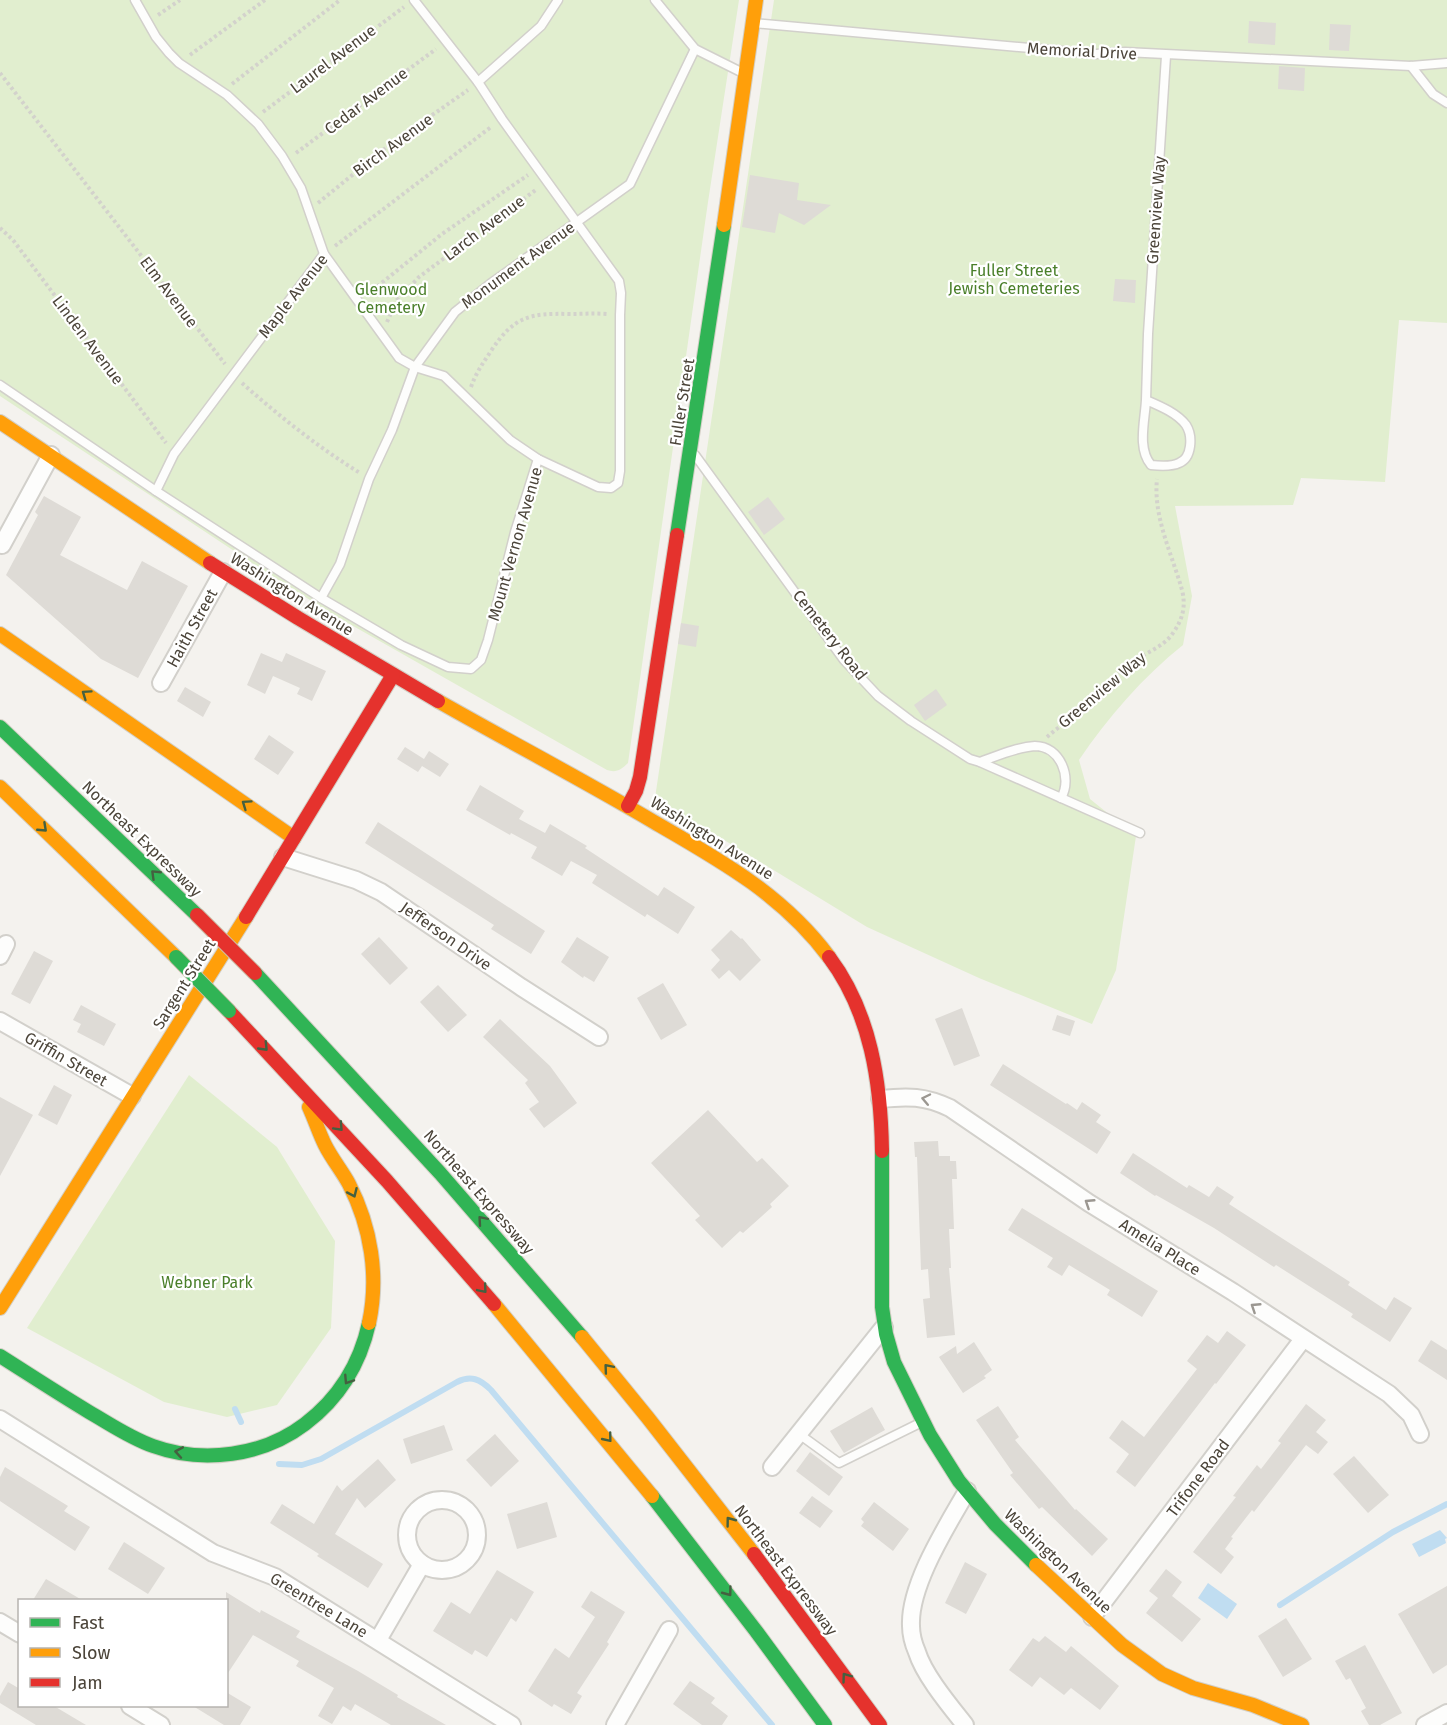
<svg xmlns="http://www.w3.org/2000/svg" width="1447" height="1725" font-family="'Fira Sans',sans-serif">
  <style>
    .green { fill: #e1eecf }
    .water { fill: #c0ddf1 }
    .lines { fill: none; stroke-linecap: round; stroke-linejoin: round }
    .stream { stroke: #c0ddf1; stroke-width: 6 }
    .building { fill: #dedbd6 }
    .lane-casing { stroke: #d2d0cb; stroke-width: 11 }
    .street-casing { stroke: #d2d0cb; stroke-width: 20 }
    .fast-casing { stroke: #d3cfc5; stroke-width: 16 }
    .slow-casing { stroke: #d3cfc5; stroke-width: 16 }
    .jam-casing { stroke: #d3cfc5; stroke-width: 16 }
    .path { stroke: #d3d2cc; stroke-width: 4; stroke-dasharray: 3 3; stroke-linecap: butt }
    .lane { stroke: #fdfdfc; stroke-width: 8 }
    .street { stroke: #fdfdfc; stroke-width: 16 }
    .fast { stroke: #30b455; stroke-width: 14 }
    .slow { stroke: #ff9f0a; stroke-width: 14 }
    .jam { stroke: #e5322d; stroke-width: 14 }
    .fast-bridge-casing { stroke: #ccbfa9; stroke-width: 16; stroke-linecap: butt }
    .jam-bridge-casing { stroke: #ccbfa9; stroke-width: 16; stroke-linecap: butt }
    .fast-bridge { stroke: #30b455; stroke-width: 14 }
    .jam-bridge { stroke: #e5322d; stroke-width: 14 }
    .oneway { stroke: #446040 }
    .oneway2 { stroke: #9b9791 }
    .labels { text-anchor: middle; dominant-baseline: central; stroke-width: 4.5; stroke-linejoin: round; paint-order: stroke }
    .street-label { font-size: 16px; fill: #4b4439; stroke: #fff }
    .park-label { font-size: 16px; fill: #4a7f2a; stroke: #fff }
  </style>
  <rect width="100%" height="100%" fill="#f4f2ee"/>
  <g class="green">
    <path d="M0 0H739L708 202 628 763C621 770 616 773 607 770L332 614 266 572 0 396Z"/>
    <path d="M774 0H1447V323L1399 320 1385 482 1301 478 1293 505 1175 506 1192 596 1183 645C1143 677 1108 717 1079 760L1090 799 1136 836 1116 970 1092 1024 979 978 867 927 655 798Z"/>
    <path d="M189 1075 277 1147 335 1241 331 1328 277 1405 227 1417 164 1402 27 1328Z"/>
  </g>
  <g class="water">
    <path d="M1440 1530 1447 1538 1445 1539 1446 1543 1419 1557 1412 1544Z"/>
    <path d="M1208 1583 1237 1604 1227 1619 1198 1598Z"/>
  </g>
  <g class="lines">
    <g class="stream">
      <path d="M235 1409 241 1422"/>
      <path d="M279 1464 302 1465 321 1459 457 1382C471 1375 480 1379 491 1390L772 1725"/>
      <path d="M1280 1605 1393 1532 1447 1504"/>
    </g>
  </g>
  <g class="building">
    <path d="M1249 21 1276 23 1275 45 1248 43Z"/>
    <path d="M1330 24 1351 25 1349 51 1329 50Z"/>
    <path d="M1279 66 1305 68 1304 91 1278 89Z"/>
    <path d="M750 175 799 183 797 200 831 205 804 225 779 213 775 233 742 227Z"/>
    <path d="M1115 279 1136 280 1135 303 1113 301Z"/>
    <path d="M44 496 81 517 60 555 127 590 142 561 188 586 138 678 101 659 6 575 38 515 35 512Z"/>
    <path d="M768 497 785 519 764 535 748 512Z"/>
    <path d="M681 623 699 626 696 647 678 644Z"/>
    <path d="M261 653 282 662 286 653 326 671 312 701 297 694 300 688 273 676 265 694 247 685Z"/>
    <path d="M185 687 211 702 203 717 177 701Z"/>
    <path d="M936 689 947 705 925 721 914 705Z"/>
    <path d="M269 735 294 752 278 775 254 759Z"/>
    <path d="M405 747 424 759 429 751 449 764 440 777 422 766 418 772 397 759Z"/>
    <path d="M480 785 524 811 519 819 545 833 550 824 587 846 585 848 658 896 664 887 695 907 678 934 647 914 645 917 592 883 597 875 571 861 562 876 531 858 537 847 511 833 510 835 466 810Z"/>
    <path d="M378 822 545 931 531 954 491 929 494 925 365 843Z"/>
    <path d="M731 930 741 939 742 938 761 960 740 981 729 970 719 979 711 970 720 960 711 950Z"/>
    <path d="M379 937 408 968 390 985 361 954Z"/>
    <path d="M577 937 609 957 594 982 584 976 583 978 561 962Z"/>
    <path d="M34 951 53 961 30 1004 11 994Z"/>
    <path d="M663 983 687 1025 661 1040 637 998Z"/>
    <path d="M438 985 467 1015 448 1032 420 1002Z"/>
    <path d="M81 1005 116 1024 104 1046 77 1032 81 1024 73 1020Z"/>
    <path d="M962 1008 980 1056 954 1066 935 1019Z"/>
    <path d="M1057 1015 1075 1021 1070 1036 1052 1030Z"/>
    <path d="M500 1019 550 1066 577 1103 544 1128 529 1109 539 1102 525 1083 528 1080 483 1037Z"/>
    <path d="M1003 1064 1066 1104 1067 1103 1077 1110 1082 1102 1101 1115 1096 1122 1111 1132 1097 1154 990 1085Z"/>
    <path d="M54 1085 72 1095 57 1125 38 1115Z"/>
    <path d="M0 1097 33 1115 0 1176Z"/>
    <path d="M708 1110 757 1162 762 1158 789 1186 770 1204 772 1207 743 1233 740 1231 722 1248 695 1220 700 1216 651 1163Z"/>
    <path d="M938 1141 939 1156H950V1161H956L957 1179H952L954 1229H949L951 1268H949L955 1335 927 1338 923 1299 930 1298 928 1269 921 1270 917 1157H915L914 1142Z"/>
    <path d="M1133 1153 1187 1188 1189 1185 1209 1197 1217 1186 1234 1197 1229 1204 1350 1282 1348 1285 1386 1310 1394 1297 1412 1308 1390 1342 1351 1317 1353 1314 1276 1265 1274 1267 1214 1228 1156 1195 1155 1196 1120 1173Z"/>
    <path d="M1022 1208 1158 1291 1142 1317 1107 1295 1110 1290 1069 1265 1062 1276 1047 1267 1053 1258 1008 1230Z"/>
    <path d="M1227 1331 1246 1345 1216 1384 1215 1383 1135 1487 1116 1472 1129 1454 1109 1438 1122 1420 1144 1437 1197 1369 1187 1361 1207 1335 1218 1343Z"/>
    <path d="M1431 1340 1447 1350V1380L1418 1361Z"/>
    <path d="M974 1342 992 1370 984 1376 986 1378 963 1393 939 1357 956 1346 957 1354Z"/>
    <path d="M1306 1404 1326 1420 1316 1432 1328 1442 1318 1454 1306 1445 1254 1512 1252 1510 1231 1537 1233 1538 1225 1549 1234 1557 1221 1574 1193 1552 1236 1497 1233 1496 1257 1465 1261 1469 1281 1443 1278 1441Z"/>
    <path d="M998 1406 1019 1437 1015 1440 1075 1510 1076 1509 1108 1539 1092 1556 1042 1507 1039 1509 1010 1475 1013 1473 976 1420Z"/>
    <path d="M872 1407 885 1430 844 1453 830 1431Z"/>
    <path d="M444 1425 453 1450 411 1464 403 1439Z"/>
    <path d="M495 1434 519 1461 491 1487 466 1460Z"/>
    <path d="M810 1452 843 1477 829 1496 796 1471Z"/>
    <path d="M1354 1456 1389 1495 1368 1513 1333 1474Z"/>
    <path d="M378 1459 396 1480 365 1508 357 1498 335 1534 383 1564 368 1588 317 1556 319 1554 270 1523 282 1504 314 1524 337 1485 342 1491Z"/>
    <path d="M5 1467 68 1506 64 1511 90 1527 75 1551 0 1501V1477Z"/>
    <path d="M812 1496 833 1511 820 1528 799 1513Z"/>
    <path d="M547 1502 557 1537 517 1549 507 1514Z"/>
    <path d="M874 1502 909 1529 893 1551 861 1526 864 1522 861 1519Z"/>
    <path d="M124 1542 165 1568 148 1594 108 1569Z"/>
    <path d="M965 1562 987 1574 966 1614 945 1603Z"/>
    <path d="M1166 1569 1182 1582 1172 1596 1201 1619 1182 1642 1146 1613 1158 1598 1149 1591Z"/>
    <path d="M497 1570 534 1592 516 1622 511 1618 487 1657 475 1650 472 1655 433 1631 451 1602 470 1614Z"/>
    <path d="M46 1579 82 1600H33Z"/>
    <path d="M1447 1586V1665L1433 1674 1398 1614Z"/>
    <path d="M591 1591 625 1612 607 1642 609 1644 577 1693 582 1696 571 1714 554 1704 552 1707 528 1691 555 1648 569 1658 595 1617 581 1607Z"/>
    <path d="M226 1592 260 1613 261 1610 300 1631 296 1637 358 1671 398 1695 397 1697 446 1725H391L355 1704 351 1711 343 1706 332 1724 318 1716 334 1688 296 1666 299 1661 253 1635 226 1676Z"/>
    <path d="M1286 1618 1312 1659 1283 1677 1258 1636Z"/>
    <path d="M1045 1636 1066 1652 1071 1646 1119 1686 1100 1710 1071 1688 1064 1695 1040 1677 1032 1687 1009 1670 1033 1638 1039 1642Z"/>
    <path d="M1365 1645 1402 1713 1380 1725H1369L1361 1711 1366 1708 1350 1678 1346 1680 1335 1661Z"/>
    <path d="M690 1681 715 1698 711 1703 728 1716 722 1725H702L673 1704Z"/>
    <path d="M8 1682 20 1689V1706H54L86 1725H36L0 1703V1696Z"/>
    <path d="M226 1692 251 1707 240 1725H224L193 1706H226Z"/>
  </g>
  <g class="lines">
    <defs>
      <g id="lane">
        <path d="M135 0 156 37 169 53 179 63 227 95 258 124 282 156 301 188 324 254 399 358 415 367 444 376 510 440 538 459 598 487 611 488 618 483 620 471V315L621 293 619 281 502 119 478 82 414 0"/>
        <path d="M655 0 695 49 743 73"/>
        <path d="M754 23 1096 54 1125 52 1411 66 1447 63"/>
        <path d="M1411 66 1433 94 1447 103"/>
        <path d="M478 82 541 26 558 0"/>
        <path d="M0 385 156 491 321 598 401 645 448 667 471 669 481 660 488 640 515 532 538 459"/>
        <path d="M1146 400C1145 421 1137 448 1151 465 1160 466 1171 467 1179 463 1192 458 1193 436 1186 425 1177 413 1160 406 1146 400L1148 334 1166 56"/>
        <path d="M695 455 844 660 878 696 911 721 970 759 980 762 1140 833"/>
        <path d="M156 491 174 454 324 254"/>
        <path d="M321 598 340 564 369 479 392 430 415 367 455 312 490 284 630 184 695 49"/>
        <path d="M980 762C997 756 1017 747 1035 746 1060 746 1073 778 1061 798"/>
        <path d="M799 1434 839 1463 922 1422"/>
      </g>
      <g id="street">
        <path d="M2 545 51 455"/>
        <path d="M161 683 223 572"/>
        <path d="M283 857 356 880 381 892 521 987 599 1037"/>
        <path d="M0 956 6 944"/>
        <path d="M0 1021 132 1096"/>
        <path d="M880 1099C908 1096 925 1096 950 1108L1089 1203 1233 1292 1389 1394 1411 1415 1420 1434"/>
        <path d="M0 1419 213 1553 275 1577 512 1725"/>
        <path d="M772 1467 884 1327"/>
        <circle cx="442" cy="1535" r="35"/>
        <path d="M1092 1617 1303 1339"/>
        <path d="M0 1622 20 1634"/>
        <path d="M378 1640 422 1564"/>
        <path d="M130 1706 161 1725"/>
        <path d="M615 1725 669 1630"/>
        <path d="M965 1725C950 1706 924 1675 917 1652 914 1645 911 1634 911 1626 909 1585 947 1526 967 1491"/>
        <path d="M1425 1725 1447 1713"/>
      </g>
      <g id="fast">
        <path d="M677 535 724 225"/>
        <path d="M0 727 197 915"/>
        <path d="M255 973 440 1173 582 1337"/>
        <path d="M882 1151V1307L886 1334 894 1362 930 1435 959 1481 995 1524 1036 1565"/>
        <path d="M0 1356C30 1375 59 1394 89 1412 110 1424 130 1438 153 1446 203 1464 263 1456 305 1424 338 1399 360 1364 369 1323"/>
        <path d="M652 1496 756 1631 825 1725"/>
      </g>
      <g id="slow">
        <path d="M724 225 756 0"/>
        <path d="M0 422 210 563"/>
        <path d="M0 634 294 838"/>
        <path d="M438 701C510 742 583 780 654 822 720 860 783 895 829 957"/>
        <path d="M0 787 176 957"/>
        <path d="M309 1107C315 1120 319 1133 325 1145 332 1159 342 1171 349 1184 371 1227 379 1276 369 1323"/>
        <path d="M494 1304 652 1496"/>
        <path d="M0 1308 246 917"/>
        <path d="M582 1337 648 1418 754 1554"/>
        <path d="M1036 1565 1122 1645 1162 1674 1193 1688 1253 1705 1302 1725"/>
      </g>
      <g id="jam">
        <path d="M210 563 298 618 438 701"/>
        <path d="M628 806 636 791 640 777 677 535"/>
        <path d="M246 917 393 675"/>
        <path d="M829 957C871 1013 881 1083 882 1151"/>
        <path d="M229 1011 387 1181 494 1304"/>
        <path d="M754 1554 880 1725"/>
      </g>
    </defs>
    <use href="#lane" class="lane-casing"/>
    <use href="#street" class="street-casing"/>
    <use href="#fast" class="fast-casing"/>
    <use href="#slow" class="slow-casing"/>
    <use href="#jam" class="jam-casing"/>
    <g class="path">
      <path d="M158 15 180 0"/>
      <path d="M190 55 265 0"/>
      <path d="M0 73 225 364"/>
      <path d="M232 84 340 0"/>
      <path d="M263 112 404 7"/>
      <path d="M296 153 436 49"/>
      <path d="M318 203 388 146 468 90"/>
      <path d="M0 228 13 240 166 443"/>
      <path d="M335 246 491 127"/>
      <path d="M368 294 442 234 528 175"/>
      <path d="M387 322 397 300 419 277 537 189"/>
      <path d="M242 383C279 416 318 447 360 473"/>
      <path d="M471 387C476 373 483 363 491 351 514 316 530 313 570 314 582 314 594 313 607 314"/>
      <path d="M1047 737C1062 724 1079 713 1093 699 1106 688 1116 674 1129 664 1144 653 1163 648 1173 633 1183 619 1186 606 1182 590 1172 554 1153 517 1157 479"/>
    </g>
    <use href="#lane" class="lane"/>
    <use href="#street" class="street"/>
    <use href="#fast" class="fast"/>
    <use href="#slow" class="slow"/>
    <use href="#jam" class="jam"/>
    <defs>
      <path id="fast-bridge" d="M176 957 229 1011"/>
      <path id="jam-bridge" d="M197 915 255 973"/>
    </defs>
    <use href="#fast-bridge" class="fast-bridge-casing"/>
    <use href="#jam-bridge" class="jam-bridge-casing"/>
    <use href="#fast-bridge" class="fast-bridge"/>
    <use href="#jam-bridge" class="jam-bridge"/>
  </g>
  <defs><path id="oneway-chevron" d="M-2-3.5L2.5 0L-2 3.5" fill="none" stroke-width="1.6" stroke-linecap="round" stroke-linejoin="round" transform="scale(1.5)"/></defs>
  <g class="oneway">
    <use href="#oneway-chevron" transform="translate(86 694) rotate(-145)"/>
    <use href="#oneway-chevron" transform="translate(246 804) rotate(-145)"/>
    <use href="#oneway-chevron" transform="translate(43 828) rotate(43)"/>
    <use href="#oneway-chevron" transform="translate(155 874) rotate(-136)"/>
    <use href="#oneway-chevron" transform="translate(264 1047) rotate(46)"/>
    <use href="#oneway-chevron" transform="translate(339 1127) rotate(47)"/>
    <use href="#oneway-chevron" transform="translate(353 1193) rotate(66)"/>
    <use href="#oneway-chevron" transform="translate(482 1220) rotate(-131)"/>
    <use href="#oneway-chevron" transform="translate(483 1289) rotate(50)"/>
    <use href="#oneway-chevron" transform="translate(608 1368) rotate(-130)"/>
    <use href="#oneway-chevron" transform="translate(348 1380) rotate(123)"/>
    <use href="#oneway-chevron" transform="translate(608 1438) rotate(51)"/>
    <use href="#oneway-chevron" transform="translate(179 1452) rotate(-170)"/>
    <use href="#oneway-chevron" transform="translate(730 1521) rotate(-127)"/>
    <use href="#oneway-chevron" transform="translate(728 1592) rotate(53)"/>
    <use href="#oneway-chevron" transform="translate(846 1677) rotate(-126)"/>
  </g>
  <g class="oneway2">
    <use href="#oneway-chevron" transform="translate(926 1099) rotate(-168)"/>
    <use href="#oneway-chevron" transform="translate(1089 1203) rotate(-147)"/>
    <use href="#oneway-chevron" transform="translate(1255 1307) rotate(-147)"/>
  </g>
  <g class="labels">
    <g class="street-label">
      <text transform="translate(1082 51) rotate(3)">Memorial Drive</text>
      <text transform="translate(333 59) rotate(-37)">Laurel Avenue</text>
      <text transform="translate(366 101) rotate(-37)">Cedar Avenue</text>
      <text transform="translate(393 145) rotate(-36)">Birch Avenue</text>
      <text transform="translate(1156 210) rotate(-86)">Greenview Way</text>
      <text transform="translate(484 228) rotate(-37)">Larch Avenue</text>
      <text transform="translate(518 265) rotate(-36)">Monument Avenue</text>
      <text transform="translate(169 292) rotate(53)">Elm Avenue</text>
      <text transform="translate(293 296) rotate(-52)">Maple Avenue</text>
      <text transform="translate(88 340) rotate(53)">Linden Avenue</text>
      <text transform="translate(682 402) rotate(-81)">Fuller Street</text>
      <text transform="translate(515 544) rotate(-74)">Mount Vernon Avenue</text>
      <text transform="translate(292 594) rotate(32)">Washington Avenue</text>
      <text transform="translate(192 628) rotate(-61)">Haith Street</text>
      <text transform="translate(830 635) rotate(52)">Cemetery Road</text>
      <text transform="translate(1102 690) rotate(-40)">Greenview Way</text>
      <text transform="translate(712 838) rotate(32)">Washington Avenue</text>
      <text transform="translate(142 839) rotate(44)">Northeast Expressway</text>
      <text transform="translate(446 936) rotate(35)">Jefferson Drive</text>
      <text transform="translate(184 984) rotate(-58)">Sargent Street</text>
      <text transform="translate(66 1059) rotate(30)">Griffin Street</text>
      <text transform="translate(479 1192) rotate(49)">Northeast Expressway</text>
      <text transform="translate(1160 1247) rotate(32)">Amelia Place</text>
      <text transform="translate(1198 1478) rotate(-53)">Trifone Road</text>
      <text transform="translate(1058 1561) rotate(44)">Washington Avenue</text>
      <text transform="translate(786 1570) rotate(53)">Northeast Expressway</text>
      <text transform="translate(319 1605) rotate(31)">Greentree Lane</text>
    </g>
    <g class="park-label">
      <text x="1014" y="270">Fuller Street<tspan x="1014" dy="18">Jewish Cemeteries</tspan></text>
      <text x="391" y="289">Glenwood<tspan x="391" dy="18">Cemetery</tspan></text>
      <text x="207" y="1282">Webner Park</text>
    </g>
  </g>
  <rect x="18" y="1599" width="210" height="108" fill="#ffffff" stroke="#b7b4b0" stroke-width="1.5"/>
  <rect x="30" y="1618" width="30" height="9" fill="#30b455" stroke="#b7b4b0" stroke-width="1.5"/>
  <text x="72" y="1629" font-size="18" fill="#4b4439">Fast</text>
  <rect x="30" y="1648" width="30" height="9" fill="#ff9f0a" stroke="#b7b4b0" stroke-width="1.5"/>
  <text x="72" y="1659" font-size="18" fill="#4b4439">Slow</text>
  <rect x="30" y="1678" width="30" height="9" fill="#e5322d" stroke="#b7b4b0" stroke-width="1.5"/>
  <text x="72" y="1689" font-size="18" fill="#4b4439">Jam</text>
</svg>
